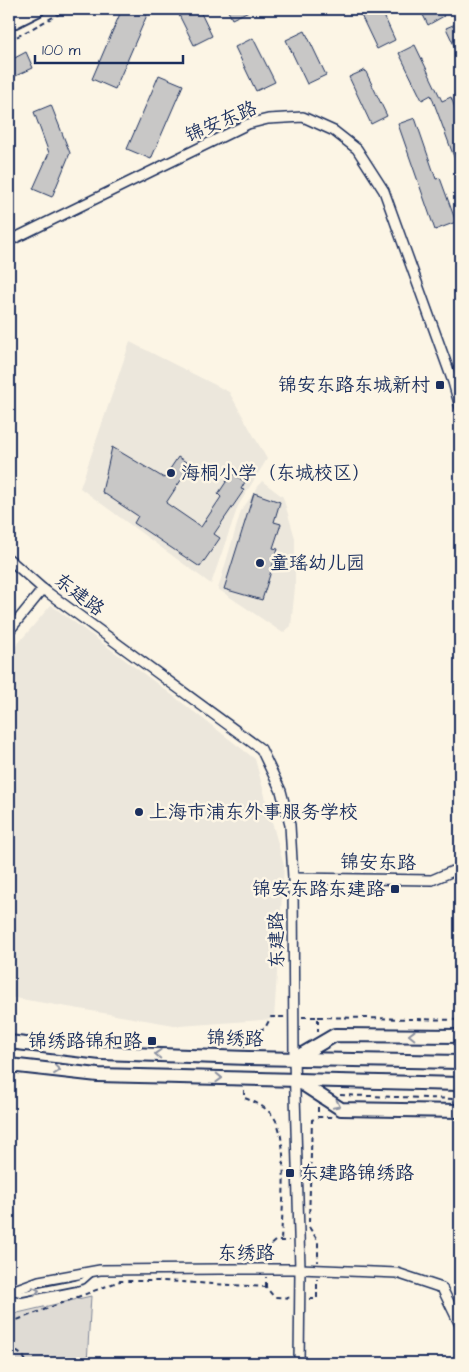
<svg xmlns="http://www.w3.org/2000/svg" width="469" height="1372" font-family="'Architects Daughter','LXGW WenKai TC',sans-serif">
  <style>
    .built { fill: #ece7dc }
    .green { fill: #dfdbd4; stroke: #7d8599 }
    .building { fill: #c8c7c6; stroke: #1b2f5e }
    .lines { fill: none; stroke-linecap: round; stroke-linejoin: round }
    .lane-casing { stroke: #1b2f5e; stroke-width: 8 }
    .street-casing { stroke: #1b2f5e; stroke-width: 12 }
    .secondary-casing { stroke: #1b2f5e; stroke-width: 16 }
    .primary-casing { stroke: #1b2f5e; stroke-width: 18 }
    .path { stroke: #1b2f5e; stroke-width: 2; stroke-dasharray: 5 4; stroke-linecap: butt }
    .lane { stroke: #fcf5e5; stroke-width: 4.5 }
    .street { stroke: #fcf5e5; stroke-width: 9 }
    .secondary { stroke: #fcf5e5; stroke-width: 12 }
    .primary { stroke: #fcf5e5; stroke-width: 14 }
    .oneway { stroke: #8c92a2 }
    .poi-dot { fill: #1b2f5e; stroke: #fcf5e5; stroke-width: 2 }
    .labels { text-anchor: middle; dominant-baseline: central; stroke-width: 5; stroke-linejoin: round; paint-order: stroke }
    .street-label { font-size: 19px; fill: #1b2f5e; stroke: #fcf5e5 }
    .poi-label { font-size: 19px; fill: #1b2f5e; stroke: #fcf5e5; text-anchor: start }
  </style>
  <rect width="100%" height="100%" fill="#fcf5e5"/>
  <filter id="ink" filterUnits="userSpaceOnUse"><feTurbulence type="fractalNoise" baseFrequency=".02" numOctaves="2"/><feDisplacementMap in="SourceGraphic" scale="10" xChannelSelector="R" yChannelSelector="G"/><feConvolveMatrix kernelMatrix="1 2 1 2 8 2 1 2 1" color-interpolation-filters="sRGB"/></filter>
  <g filter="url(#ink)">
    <g class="built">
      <path d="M130 342 229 392 267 459 238 506 211 584 80 488Z"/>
      <path d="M262 481 283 497 295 538V587L291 626 283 633 218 589 241 511Z"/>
      <path d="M51 605 167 691 255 759 284 866 274 1019 180 1026 9 997V654Z"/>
    </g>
    <path class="green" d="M91 1296 87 1363H9V1315Z"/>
    <g class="building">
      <path d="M122 9H133L147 15 115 89 92 79Z"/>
      <path d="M176 9H199L212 36 194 45Z"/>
      <path d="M227 9H253L232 19Z"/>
      <path d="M358 9H381L395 40 377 49Z"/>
      <path d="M420 9H441L444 16 428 25Z"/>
      <path d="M460 22V58L446 28Z"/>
      <path d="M305 31 326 75 307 84 286 40Z"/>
      <path d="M253 38 275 82 256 91 235 47Z"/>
      <path d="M415 45 442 101 451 97 460 122V173L431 95 422 100 399 53Z"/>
      <path d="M26 52 33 68 9 79V61Z"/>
      <path d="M365 70 387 116 371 124 349 77Z"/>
      <path d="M159 75 183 85 151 159 127 149Z"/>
      <path d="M51 105 70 153 52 197 33 189 49 153 34 112Z"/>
      <path d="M415 118 436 179 440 178 456 222 435 230 398 124Z"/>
      <path d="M112 447 164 478 178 457 191 465 166 503 201 527 221 497 218 494 232 473 245 482 241 489 244 490 214 534 220 538 200 567 134 523 138 516 102 492Z"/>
      <path d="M254 493 280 502 274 522 281 524 273 548 278 549 262 600 224 589Z"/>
    </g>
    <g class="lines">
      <defs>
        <path id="lane" d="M14 1292 21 1294 76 1283 83 1281 92 1273"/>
        <g id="street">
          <path d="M9 241 248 124 268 119 303 117 334 131 357 149 384 191 453 382 460 407"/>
          <path d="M9 559 43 589 261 749 281 791 290 825 293 878 294 1059 300 1269 299 1363"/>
          <path d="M9 631 43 589"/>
          <path d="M293 878 432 880 460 868"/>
          <path d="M9 1292 39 1281 100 1270 220 1269H300L397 1273 442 1288 460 1325"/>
        </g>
        <g id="secondary">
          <path d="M9 1042 101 1053 248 1058 460 1062"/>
          <path d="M294 1059 335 1035 460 1036"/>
          <path d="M9 1065 98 1075 460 1084"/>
          <path d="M298 1081 341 1109 460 1111"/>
        </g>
        <path id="primary" d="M9 23 37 9"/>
      </defs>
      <use href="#lane" class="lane-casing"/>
      <use href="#street" class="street-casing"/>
      <use href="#secondary" class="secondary-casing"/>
      <use href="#primary" class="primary-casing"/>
      <g class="path">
        <path d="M9 41 68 9"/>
        <path d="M302 1017H318V1032"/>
        <path d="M318 1017 460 1020"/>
        <path d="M244 1048 246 1035 265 1028 271 1017H285"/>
        <path d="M244 1090V1098C256 1102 268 1108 275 1119 289 1142 282 1212 281 1241"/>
        <path d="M340 1095 455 1099"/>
        <path d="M318 1107V1117"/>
        <path d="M309 1222 312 1120 318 1117H332"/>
        <path d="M309 1227 318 1241V1262"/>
        <path d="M266 1260V1249L275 1241H289"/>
        <path d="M266 1287V1277"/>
        <path d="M309 1299H317V1279"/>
        <path d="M9 1323 120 1281H163L266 1287 274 1297 292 1298"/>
        <path d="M9 1346 23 1356 27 1363"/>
      </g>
      <use href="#lane" class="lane"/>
      <use href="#street" class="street"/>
      <use href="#secondary" class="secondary"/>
      <use href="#primary" class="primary"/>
    </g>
    <defs><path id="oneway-chevron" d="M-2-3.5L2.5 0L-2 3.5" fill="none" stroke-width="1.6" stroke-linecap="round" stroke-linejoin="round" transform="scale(1.25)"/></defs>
    <g class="oneway">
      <use href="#oneway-chevron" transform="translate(412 1035) rotate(-179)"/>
      <use href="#oneway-chevron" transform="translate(158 1054) rotate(-177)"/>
      <use href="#oneway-chevron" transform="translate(57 1070) rotate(6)"/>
      <use href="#oneway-chevron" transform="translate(219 1078) rotate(2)"/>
      <use href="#oneway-chevron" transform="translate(337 1105) rotate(26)"/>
      <use href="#oneway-chevron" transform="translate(36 1291) rotate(-11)"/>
    </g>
  </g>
  <g class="poi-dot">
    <rect x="435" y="380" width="10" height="10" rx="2.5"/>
    <circle cx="171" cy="473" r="5"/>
    <circle cx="260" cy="563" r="5"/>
    <circle cx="139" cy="812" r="5"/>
    <rect x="390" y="884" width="10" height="10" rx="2.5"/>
    <rect x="147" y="1036" width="10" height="10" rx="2.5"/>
    <rect x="285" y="1168" width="10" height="10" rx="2.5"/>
  </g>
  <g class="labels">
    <g class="street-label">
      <text transform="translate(221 122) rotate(-23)">锦安东路</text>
      <text transform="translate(79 595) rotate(37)">东建路</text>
      <text transform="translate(378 863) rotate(1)">锦安东路</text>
      <text transform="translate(277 940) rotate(-91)">东建路</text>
      <text transform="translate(235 1039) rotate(2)">锦绣路</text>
      <text x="246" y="1253">东绣路</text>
    </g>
    <g class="poi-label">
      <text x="430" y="385" text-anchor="end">锦安东路东城新村</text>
      <text x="181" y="473">海桐小学（东城校区）</text>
      <text x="270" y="563">童瑶幼儿园</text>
      <text x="149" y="812">上海市浦东外事服务学校</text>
      <text x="385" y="889" text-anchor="end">锦安东路东建路</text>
      <text x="142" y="1041" text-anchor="end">锦绣路锦和路</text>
      <text x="300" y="1173">东建路锦绣路</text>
    </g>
  </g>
  <rect width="469" height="1372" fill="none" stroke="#fcf5e5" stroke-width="30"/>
  <rect x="15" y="15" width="439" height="1342" fill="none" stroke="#1b2f5e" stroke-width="2" filter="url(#ink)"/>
  <path d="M35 55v8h148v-8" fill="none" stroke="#1b2f5e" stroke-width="2.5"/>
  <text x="42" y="55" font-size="15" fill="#1b2f5e" stroke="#fcf5e5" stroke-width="4" paint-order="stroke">100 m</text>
</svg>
